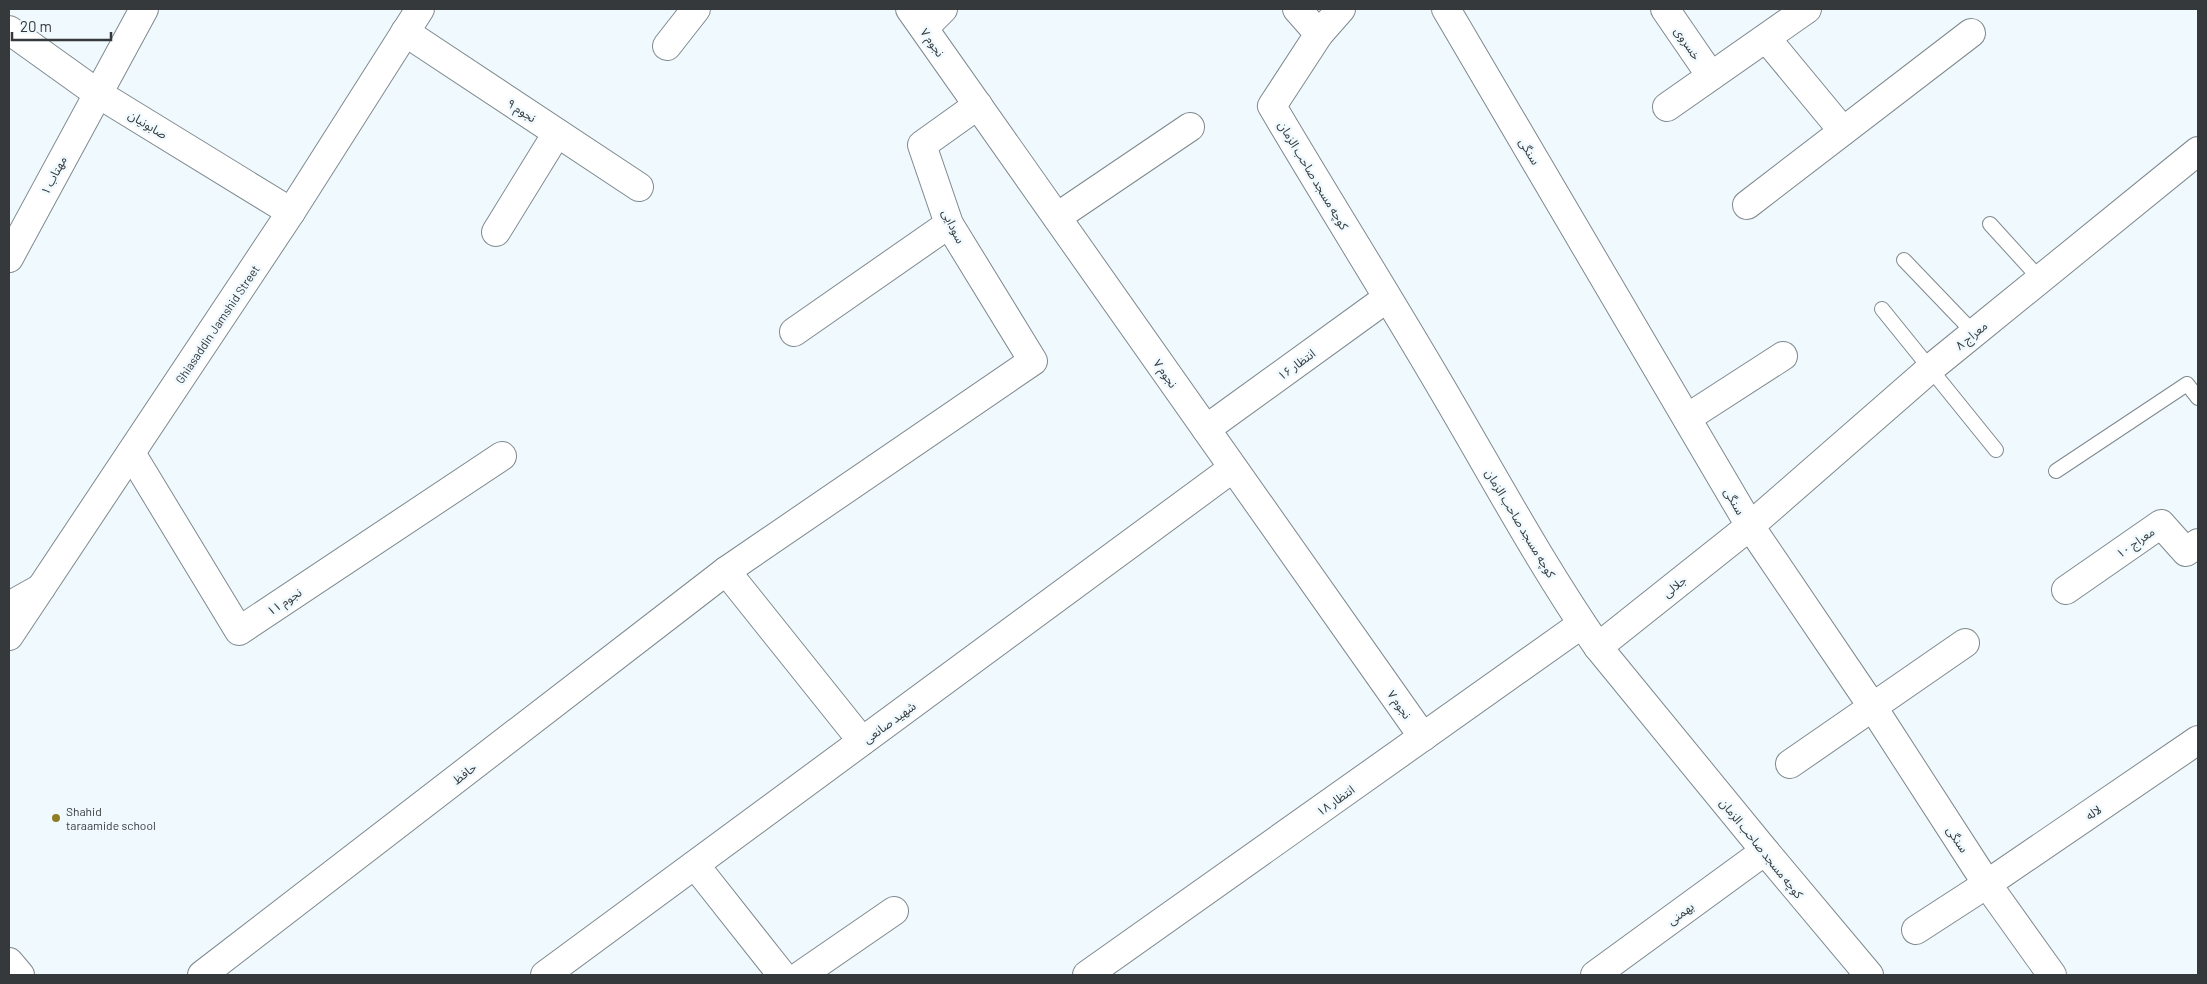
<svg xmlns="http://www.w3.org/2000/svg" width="2207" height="984" font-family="Barlow,'Noto Sans Arabic',sans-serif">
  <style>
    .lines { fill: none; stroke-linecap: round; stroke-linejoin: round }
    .service-casing { stroke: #7f898e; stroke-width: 16 }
    .minor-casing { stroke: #7f898e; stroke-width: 30 }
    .secondary-casing { stroke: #7f898e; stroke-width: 30 }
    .service { stroke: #fff; stroke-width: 14 }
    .minor { stroke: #fff; stroke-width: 28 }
    .secondary { stroke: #fff; stroke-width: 28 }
    .poi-dot { fill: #907e24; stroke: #f0fafe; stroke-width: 2 }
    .labels { text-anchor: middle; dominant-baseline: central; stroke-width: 5; stroke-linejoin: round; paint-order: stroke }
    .street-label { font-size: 12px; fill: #35393c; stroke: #f0fafe }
    .poi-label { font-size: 12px; fill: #35393c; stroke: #f0fafe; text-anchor: start }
  </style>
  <rect width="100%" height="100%" fill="#f0fafe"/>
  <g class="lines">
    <defs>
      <g id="service">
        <path d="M1990 224 2040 279"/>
        <path d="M1904 260 1974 333"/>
        <path d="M1882 309 1996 450"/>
        <path d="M2056 471 2187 384 2198 398"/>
      </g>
      <g id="minor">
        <path d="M910 9 1423 737"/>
        <path d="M1297 9 1319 34"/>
        <path d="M1341 9 1319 34 1272 106C1331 206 1393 304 1451 404 1499 486 1544 569 1598 647L1765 851 1869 975"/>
        <path d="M1446 9 1750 526 1872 706 1987 884 2052 975"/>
        <path d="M1665 9 1711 76"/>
        <path d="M924 28 943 9"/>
        <path d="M9 30 97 93 291 212"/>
        <path d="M405 32 639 187"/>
        <path d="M1766 38 1843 131"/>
        <path d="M667 46 696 9"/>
        <path d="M1667 107 1807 9"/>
        <path d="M1747 205 1971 33"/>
        <path d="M1057 217 1190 127"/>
        <path d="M496 232 557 133"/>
        <path d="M9 258 144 9"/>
        <path d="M794 332 949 224"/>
        <path d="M1687 418 1783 356"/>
        <path d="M1206 429 1387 298"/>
        <path d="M131 453 239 631 502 456"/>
        <path d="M726 571 862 741"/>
        <path d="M2066 590 2161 524 2186 552 2198 543"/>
        <path d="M9 606 41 588"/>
        <path d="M1598 647 1750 526 1931 368 2198 151"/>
        <path d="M1790 764 1965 643"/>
        <path d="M695 865 782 975"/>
        <path d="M1916 930 1987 884 2198 740"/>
        <path d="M9 962 20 975"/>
        <path d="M202 975 726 571 1033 361 949 224 922 145 978 105"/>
        <path d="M545 975 1233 468"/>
        <path d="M801 975 894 911"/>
        <path d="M1087 975 1582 624"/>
        <path d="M1595 975 1765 851"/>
      </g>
      <path id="secondary" d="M9 636 291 212 420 9"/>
    </defs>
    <use href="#service" class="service-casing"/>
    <use href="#minor" class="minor-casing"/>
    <use href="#secondary" class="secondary-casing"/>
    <use href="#service" class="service"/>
    <use href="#minor" class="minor"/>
    <use href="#secondary" class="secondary"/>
  </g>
  <circle class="poi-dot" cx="56" cy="818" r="5"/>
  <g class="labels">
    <g class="street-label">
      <text transform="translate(933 42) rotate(55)">نجوم ۷</text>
      <text transform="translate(1688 43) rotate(56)">خسروی</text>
      <text transform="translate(522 110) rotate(33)">نجوم ۹</text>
      <text transform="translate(148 124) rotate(31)">صابونیان</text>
      <text transform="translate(1530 151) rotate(59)">سنگی</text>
      <text transform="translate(53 175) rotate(-62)">مهتاب ۱</text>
      <text transform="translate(1314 175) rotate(59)">کوچه مسجد صاحب الزمان</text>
      <text transform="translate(954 226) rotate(64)">سودایی</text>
      <text transform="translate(217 324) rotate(-56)">Ghiasaddin Jamshid Street</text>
      <text transform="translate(1971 335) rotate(-39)">معراج ۸</text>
      <text transform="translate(1296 364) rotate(-36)">انتظار ۱۶</text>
      <text transform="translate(1166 373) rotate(55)">نجوم ۷</text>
      <text transform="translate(1735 501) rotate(60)">سنگی</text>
      <text transform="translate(1521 523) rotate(59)">کوچه مسجد صاحب الزمان</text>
      <text transform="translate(2135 542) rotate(-35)">معراج ۱۰</text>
      <text transform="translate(1674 586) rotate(-39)">جلالی</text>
      <text transform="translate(284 601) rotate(-34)">نجوم ۱۱</text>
      <text transform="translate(1400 704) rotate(55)">نجوم ۷</text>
      <text transform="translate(889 722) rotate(-36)">شهید صانعی</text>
      <text transform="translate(464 773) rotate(-38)">حافظ</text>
      <text transform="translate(1335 800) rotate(-35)">انتظار ۱۸</text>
      <text transform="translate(2093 812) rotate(-34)">لاله</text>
      <text transform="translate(1958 839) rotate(57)">سنگی</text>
      <text transform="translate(1762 848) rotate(51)">کوچه مسجد صاحب الزمان</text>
      <text transform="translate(1680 913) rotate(-36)">بهمنی</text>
    </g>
    <g class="poi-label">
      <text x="66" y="811">Shahid<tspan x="66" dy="14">taraamide school</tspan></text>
    </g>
  </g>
  <rect width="2207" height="984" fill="none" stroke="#35393c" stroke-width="20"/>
  <path d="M12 32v8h99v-8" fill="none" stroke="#35393c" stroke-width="2.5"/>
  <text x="20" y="32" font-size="15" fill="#35393c" stroke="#f0fafe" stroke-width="4" paint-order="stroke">20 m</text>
</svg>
